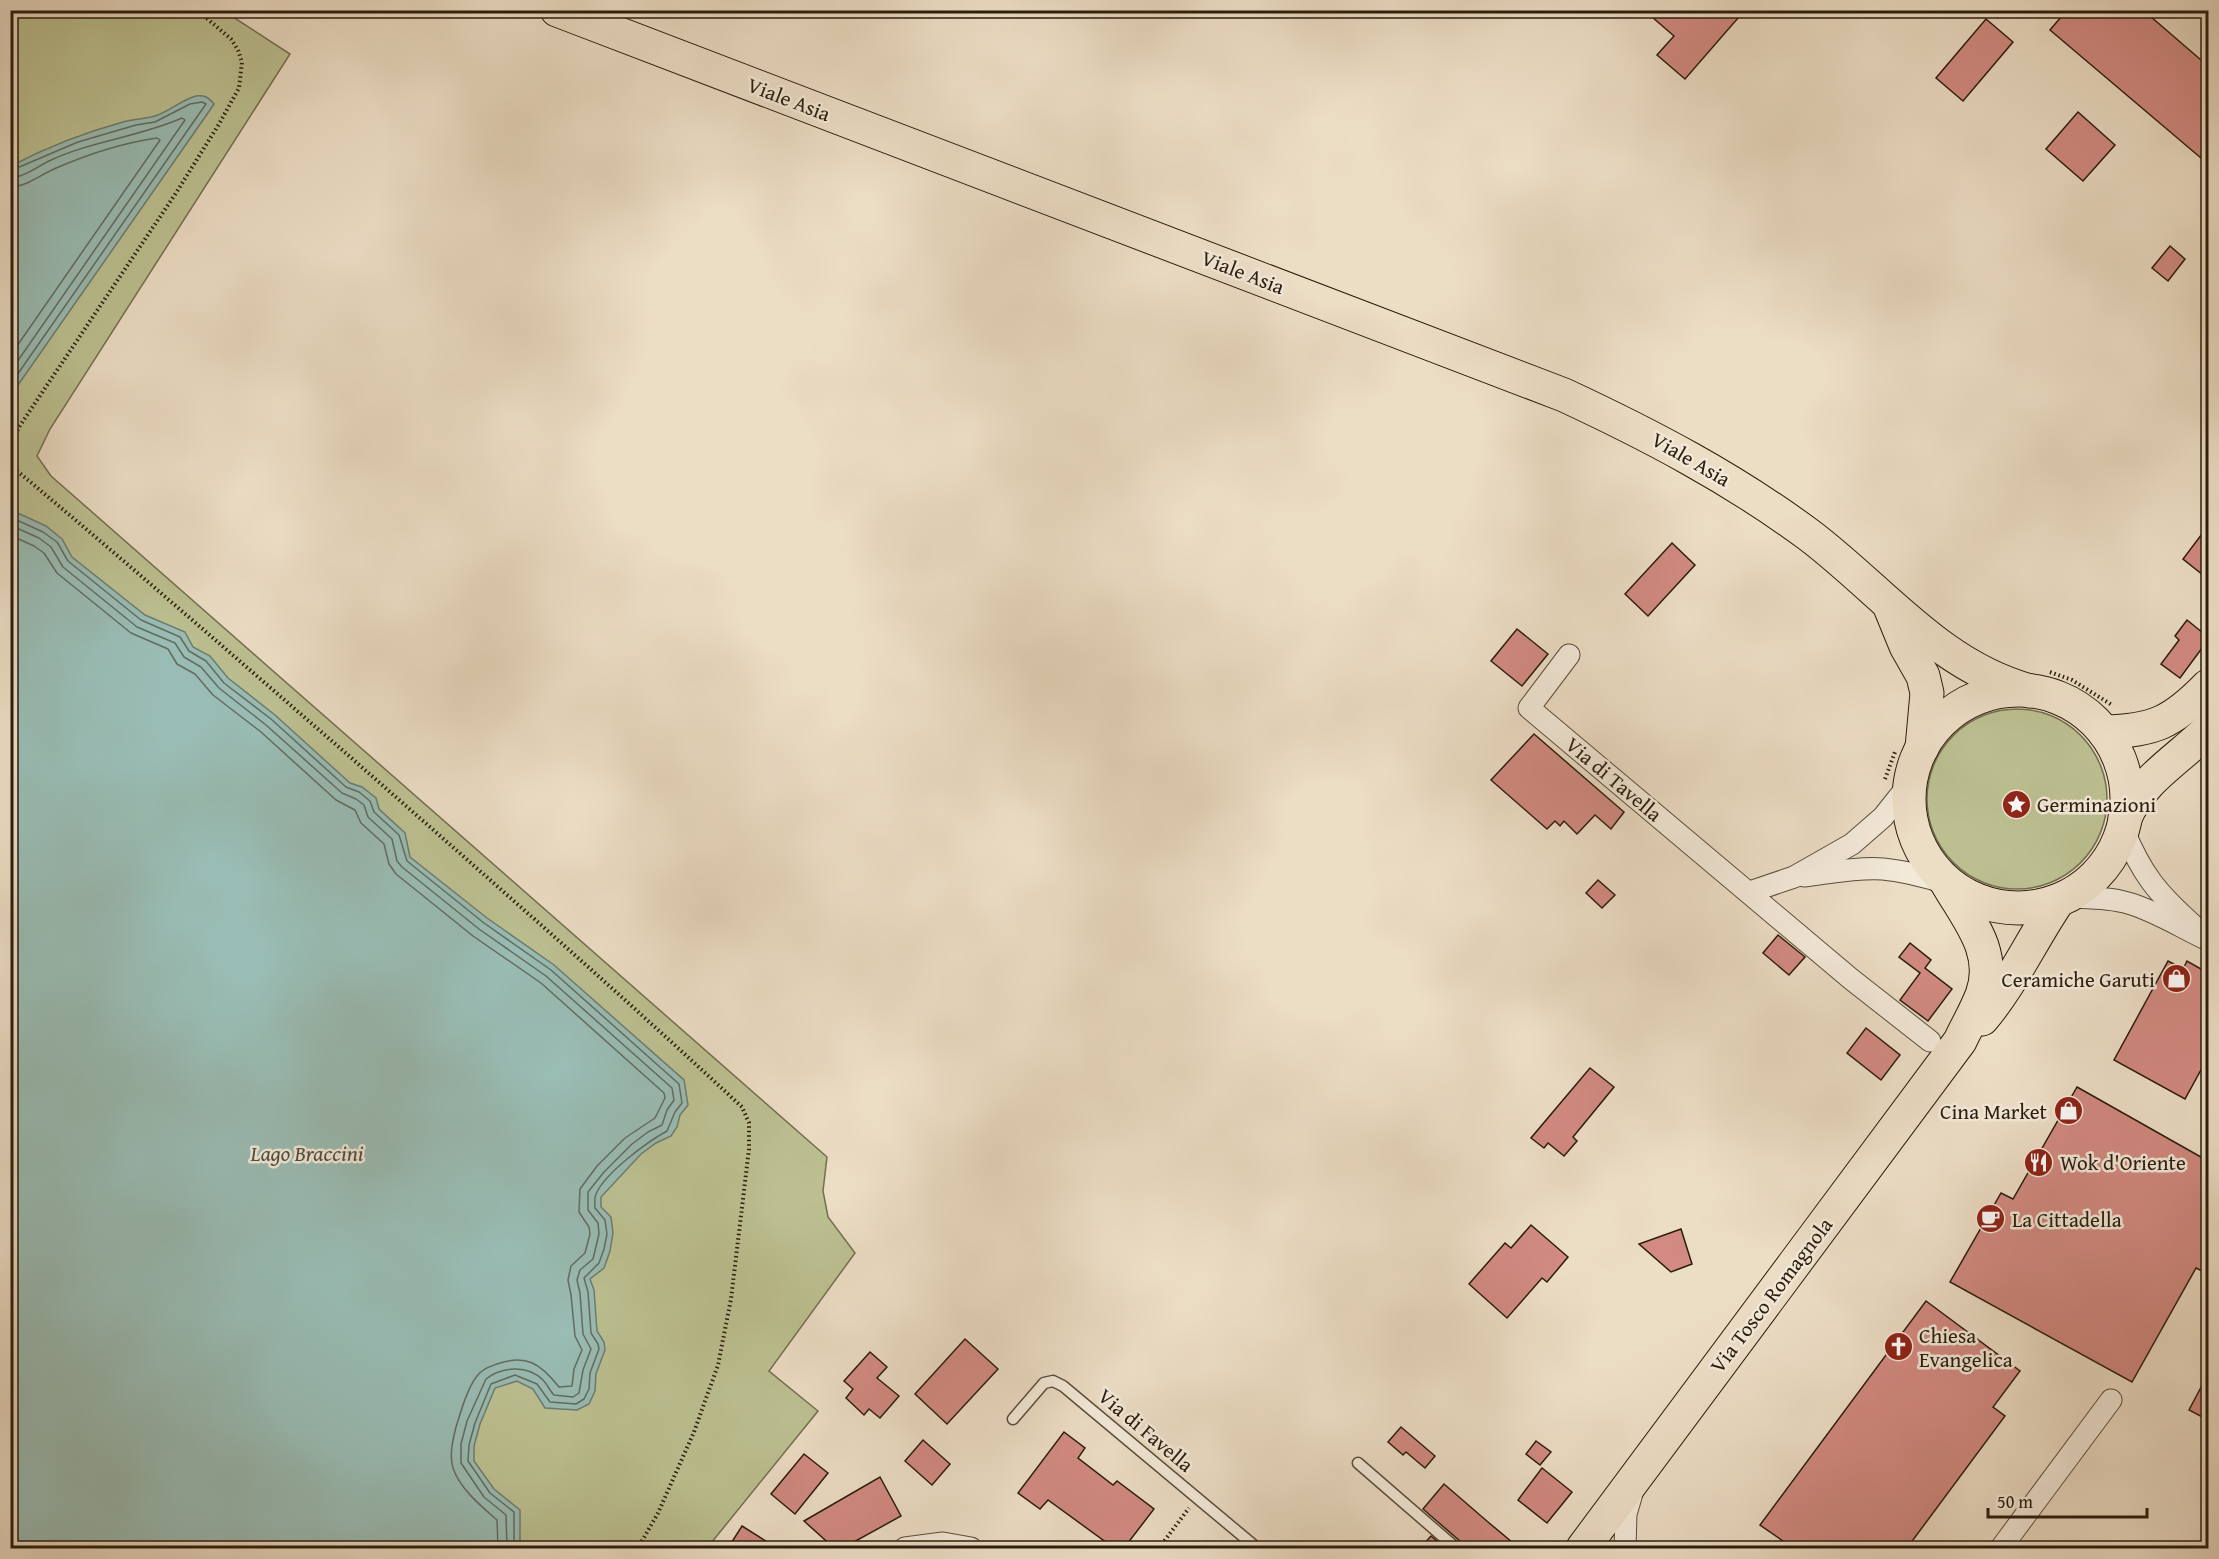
<svg xmlns="http://www.w3.org/2000/svg" width="2219" height="1559" font-family="'Gentium Book Plus',serif">
  <style>
    .green { fill: #bcc091; stroke: #736e4f; stroke-width: 1.5 }
    .water { fill: #99bcb4; stroke: #6d7c71; stroke-width: 1.5 }
    .lines { fill: none; stroke-linecap: round; stroke-linejoin: round }
    .shore { stroke: #626c60; stroke-width: 1.5 }
    .building { fill: #d28a82; stroke: #2a1d0d; stroke-width: 1.5 }
    .service-casing { stroke: #5a4d3b; stroke-width: 13 }
    .minor-casing { stroke: #5a4d3b; stroke-width: 23 }
    .primary-casing { stroke: #2a1d0d; stroke-width: 35 }
    .path { stroke: #2a1d0d; stroke-width: 4; stroke-dasharray: 1.5 3; stroke-linecap: butt }
    .service { stroke: #f3e9d9; stroke-width: 10 }
    .minor { stroke: #f3e9d9; stroke-width: 21 }
    .primary { stroke: #ecddc5; stroke-width: 33 }
    .labels { text-anchor: middle; dominant-baseline: central; stroke-width: 5; stroke-linejoin: round; paint-order: stroke }
    .street-label { font-size: 21px; fill: #2a1d0d; stroke: #f3e9d9 }
    .poi-label { font-size: 21px; fill: #2a1d0d; stroke: #f3e9d9; text-anchor: start }
    .water-label { font-size: 22px; font-style: italic; fill: #4b4d3f; stroke: #f3e9d9 }
  </style>
  <rect width="100%" height="100%" fill="#ecddc5"/>
  <filter id="stains"><feTurbulence type="fractalNoise" baseFrequency=".00333" numOctaves="4"/><feColorMatrix values="0 0 0 0 .2 0 0 0 0 .09 0 0 0 0 .02 0 0 0 .5 -.17"/></filter>
  <radialGradient id="worn" r=".72"><stop offset=".6" stop-color="#630" stop-opacity="0"/><stop offset="1" stop-color="#630" stop-opacity=".3"/></radialGradient>
  <g class="green">
    <path d="M11 11H224L290 54 50 429 37 456 51 476 827 1157 823 1191 828 1217 855 1253 769 1371 818 1411 707 1548H11Z"/>
    <circle cx="2017" cy="799" r="90"/>
  </g>
  <g class="water">
    <path d="M196 96C205 95 208 97 214 104L210 110 11 395V166C47 147 83 133 123 122 133 119 144 119 155 116 170 111 181 100 196 96Z"/>
    <path d="M11 510 46 526 62 539 72 557 145 615 185 632 193 647 210 656 228 678 275 715 350 783 362 787 376 798 379 809 405 833 410 857 487 918 554 965 684 1080 688 1105 680 1115 677 1127 671 1136 656 1143 641 1154 601 1197V1207L611 1217 613 1233 610 1251 604 1268 590 1279 594 1290 597 1331 604 1342 605 1350 596 1374 595 1391 589 1404 577 1410 545 1408 533 1389 517 1381 495 1388 480 1424 474 1446V1461L494 1489 520 1510V1548H11Z"/>
  </g>
  <g class="lines">
    <g class="shore">
      <path d="M10 171 78 142 136 125 155 122 190 104 202 102 206 104 10 385"/>
      <path d="M10 178C24 177 37 167 49 161 91 141 139 137 182 118L185 120 10 372"/>
      <path d="M10 187C26 187 40 175 54 169 86 155 122 143 157 138L160 140 10 356"/>
      <path d="M10 517 43 532 57 542 68 561 141 620 180 637 189 651 206 661 224 683 271 719 346 787 359 792 370 801 374 812 399 835 407 861 484 923 551 970 679 1084 682 1103 675 1112 667 1131C647 1142 605 1173 596 1194 594 1198 595 1204 595 1208L605 1220 607 1234 604 1249 599 1263 584 1278 588 1292 591 1333 598 1344 599 1349 590 1373 589 1389 584 1399 576 1404 550 1402 537 1384 515 1375 491 1384 475 1423 469 1445 468 1461 490 1493 514 1512V1548"/>
      <path d="M10 525 39 538 51 547 63 567 137 627 175 643 184 657 201 667 219 688 266 725 342 793 356 799 364 805 368 817 392 839 397 861 402 867 479 929 546 976 672 1088 674 1100 667 1110 662 1125 648 1132 632 1144 604 1172 588 1192V1210L598 1223 599 1234 593 1259 580 1270 577 1280 580 1293 583 1334 591 1349 583 1370 579 1393 573 1397 554 1395C550 1391 547 1384 543 1380 527 1364 502 1367 486 1379L467 1421 461 1444V1463L484 1497 506 1515 507 1548"/>
      <path d="M10 535 34 546 44 553 57 573 131 633 168 649 177 664 195 674 213 695 261 732 336 800 355 810 361 823 384 844 389 864 396 874 473 936 541 983 664 1093 665 1098 655 1118 625 1138 597 1166 580 1189 579 1212 589 1227 590 1234 585 1253 571 1266 568 1280 571 1295 575 1336 582 1350 574 1369 572 1386 559 1387C540 1363 526 1354 497 1364 489 1367 482 1369 477 1376 467 1389 461 1411 456 1427 453 1439 449 1455 453 1468 460 1489 481 1506 497 1520L498 1548"/>
    </g>
  </g>
  <g class="building">
    <path d="M1644 10H1745L1685 79 1657 55 1674 36Z"/>
    <path d="M2067 10H2143L2208 66V164L2050 30Z"/>
    <path d="M1986 19 2013 42 1963 101 1936 78Z"/>
    <path d="M2078 112 2115 145 2083 181 2046 149Z"/>
    <path d="M2170 246 2185 259 2168 281 2152 268Z"/>
    <path d="M2208 526V579L2183 559Z"/>
    <path d="M1672 543 1695 565 1648 616 1625 594Z"/>
    <path d="M2187 620 2208 637V640L2180 678 2161 664 2179 640 2175 636Z"/>
    <path d="M1517 629 1548 654 1522 686 1491 661Z"/>
    <path d="M1534 734 1624 812 1611 829 1595 815 1577 834 1564 821 1560 826 1555 821 1547 829 1491 780Z"/>
    <path d="M1598 880 1615 895 1602 908 1586 893Z"/>
    <path d="M1778 935 1805 957 1789 975 1763 953Z"/>
    <path d="M1910 943 1931 960 1925 968 1952 989 1928 1021 1900 1000 1920 973 1899 957Z"/>
    <path d="M2168 961 2183 969 2187 961 2208 973V1057L2185 1099 2114 1060Z"/>
    <path d="M1866 1028 1900 1055 1881 1080 1847 1053Z"/>
    <path d="M1590 1068 1614 1087 1573 1137 1577 1141 1564 1156 1548 1143 1544 1148 1531 1138Z"/>
    <path d="M2077 1087 2208 1161V1259L2202 1271 2196 1268 2132 1382 1950 1282 2001 1193 2013 1199Z"/>
    <path d="M1531 1225 1568 1257 1547 1282 1542 1278 1507 1318 1469 1284 1505 1243 1511 1248Z"/>
    <path d="M1681 1229 1692 1264 1671 1272 1639 1244Z"/>
    <path d="M1926 1301 2020 1371 1993 1407 2005 1416 1907 1548H1793L1760 1525Z"/>
    <path d="M965 1339 998 1369 947 1424 915 1394Z"/>
    <path d="M870 1352 887 1367 877 1378 899 1396 880 1418 869 1409 864 1415 846 1398 853 1389 844 1381Z"/>
    <path d="M2208 1374V1420L2189 1410Z"/>
    <path d="M1401 1427 1435 1456 1425 1468 1406 1452 1403 1455 1388 1442Z"/>
    <path d="M1064 1432 1085 1448 1078 1458 1113 1485 1117 1481 1154 1509 1124 1548H1114L1048 1500 1040 1509 1018 1493Z"/>
    <path d="M923 1440 950 1464 932 1485 905 1461Z"/>
    <path d="M1536 1441 1551 1452 1540 1465 1526 1454Z"/>
    <path d="M804 1454 828 1473 795 1514 771 1494Z"/>
    <path d="M1542 1468 1572 1492 1547 1523 1518 1500Z"/>
    <path d="M880 1477 901 1516 843 1548H834L804 1521Z"/>
    <path d="M1444 1484 1488 1522 1519 1548H1463L1461 1542 1423 1509Z"/>
    <path d="M742 1526 777 1548H728Z"/>
    <path d="M1431 1536 1445 1548H1420Z"/>
  </g>
  <g class="lines">
    <defs>
      <g id="service">
        <path d="M1013 1419 1044 1383 1053 1381 1063 1386 1257 1548"/>
        <path d="M1358 1463 1456 1548"/>
      </g>
      <g id="minor">
        <path d="M1569 655 1529 708 1851 979 1930 1041"/>
        <path d="M2123 829C2142 874 2156 892 2193 925"/>
        <path d="M1804 876C1830 873 1857 867 1883 869 1905 871 1926 877 1947 883"/>
        <path d="M1750 892 1794 877 1852 844 1883 817 1910 783"/>
        <path d="M2067 897C2087 898 2108 897 2128 903 2156 911 2182 928 2208 940"/>
        <path d="M905 1548 943 1543 971 1548"/>
        <path d="M1625 1548 1626 1514 1633 1490"/>
        <path d="M2001 1548 2111 1400"/>
      </g>
      <g id="primary">
        <path d="M557 10 1564 395C1650 435 1732 478 1809 535 1882 590 1938 666 2030 691"/>
        <path d="M1890 607 1906 646 1923 676 1927 693 1922 748"/>
        <circle cx="2018" cy="799" r="109"/>
        <path d="M2104 732C2154 731 2173 722 2208 686"/>
        <path d="M2125 818C2141 780 2180 758 2208 730"/>
        <path d="M1982 1019C2012 984 2032 939 2058 901"/>
        <path d="M1583 1548 1960 1041C1967 1026 1976 1011 1982 995 1998 952 1967 918 1947 883"/>
      </g>
    </defs>
    <use href="#service" class="service-casing"/>
    <use href="#minor" class="minor-casing"/>
    <use href="#primary" class="primary-casing"/>
    <g class="path">
      <path d="M10 447 19 427 176 193 219 124 239 88 242 62 238 50 231 39 197 10"/>
      <path d="M10 465C124 560 236 658 348 755 480 871 613 987 742 1107L749 1123V1149L731 1299 718 1365 694 1432 658 1513 638 1548"/>
      <path d="M2050 672 2072 680 2112 705"/>
      <path d="M1885 779 1895 752"/>
      <path d="M1159 1548 1189 1508"/>
    </g>
    <use href="#service" class="service"/>
    <use href="#minor" class="minor"/>
    <use href="#primary" class="primary"/>
  </g>
  <defs>
    <symbol id="sight-disc" viewBox="-11 -11 22 22"><circle r="9.5" fill="#8f2418" stroke="#f3e9d9"/><path d="M0-6L1.8-2.2L6-1.7L2.9 1.2L3.7 5.4L0 3.3L-3.7 5.4L-2.9 1.2L-6-1.7L-1.8-2.2Z" fill="#fff"/></symbol>
    <symbol id="shop-disc" viewBox="-11 -11 22 22"><circle r="9.5" fill="#8f2418" stroke="#f3e9d9"/><path d="M-5-2.5h2.3a2.7 3.5 0 0 1 5.4 0H5L5.5 6h-11ZM-1.5-2.5h3a1.5 2.3 0 0 0-3 0Z" fill="#fff"/></symbol>
    <symbol id="restaurant-disc" viewBox="-11 -11 22 22"><circle r="9.5" fill="#8f2418" stroke="#f3e9d9"/><path d="M-5-6h1v4h1v-4h1v4h1v-4h1v5L-1.5 .5V6h-2V.5L-5-1ZM5-6V6H3V1.5H1.5Q1.5-4 5-6Z" fill="#fff"/></symbol>
    <symbol id="cafe-disc" viewBox="-11 -11 22 22"><circle r="9.5" fill="#8f2418" stroke="#f3e9d9"/><path d="M-5.5-4.5H6V0H3Q3 3.5 0 3.5H-2.5Q-5.5 3.5-5.5 0ZM3-3.2v2h1.7v-2ZM-6 4.5H4V6H-6Z" fill="#fff"/></symbol>
    <symbol id="church-disc" viewBox="-11 -11 22 22"><circle r="9.5" fill="#8f2418" stroke="#f3e9d9"/><path d="M-1.2-6h2.4v3.5h3.3v2.4h-3.3V6h-2.4V-.1h-3.3v-2.4h3.3Z" fill="#fff"/></symbol>
  </defs>
  <g fill-rule="evenodd">
    <use href="#sight-disc" x="2000" y="788" width="33" height="33"/>
    <use href="#shop-disc" x="2160" y="962" width="33" height="33"/>
    <use href="#shop-disc" x="2052" y="1094" width="33" height="33"/>
    <use href="#restaurant-disc" x="2022" y="1146" width="33" height="33"/>
    <use href="#cafe-disc" x="1974" y="1202" width="33" height="33"/>
    <use href="#church-disc" x="1882" y="1330" width="33" height="33"/>
  </g>
  <g class="labels">
    <g class="street-label">
      <text transform="translate(789 99) rotate(21)">Viale Asia</text>
      <text transform="translate(1243 272) rotate(21)">Viale Asia</text>
      <text transform="translate(1691 459) rotate(30)">Viale Asia</text>
      <text transform="translate(1614 779) rotate(40)">Via di Tavella</text>
      <text transform="translate(1771 1295) rotate(-53)">Via Tosco Romagnola</text>
      <text transform="translate(1146 1430) rotate(40)">Via di Favella</text>
    </g>
    <g class="poi-label">
      <text x="2037" y="804">Germinazioni</text>
      <text x="2155" y="979" text-anchor="end">Ceramiche Garuti</text>
      <text x="2047" y="1111" text-anchor="end">Cina Market</text>
      <text x="2060" y="1162">Wok d'Oriente</text>
      <text x="2012" y="1219">La Cittadella</text>
      <text x="1919" y="1335">Chiesa<tspan x="1919" dy="24">Evangelica</tspan></text>
    </g>
    <g class="water-label">
      <text x="307" y="1153">Lago Braccini</text>
    </g>
  </g>
  <rect width="2219" height="1559" fill="none" stroke="#ecddc5" stroke-width="36"/>
  <rect x="12" y="12" width="2195" height="1535" fill="none" stroke="#2a1d0d" stroke-width="3"/>
  <rect x="18" y="18" width="2183" height="1523" fill="none" stroke="#2a1d0d" stroke-width="1.5"/>
  <path d="M1988 1508v9h159v-9" fill="none" stroke="#2a1d0d" stroke-width="3"/>
  <text x="1997" y="1508" font-size="18" fill="#2a1d0d" stroke="#f3e9d9" stroke-width="4.5" paint-order="stroke">50 m</text>
  <rect width="100%" height="100%" filter="url(#stains)"/>
  <rect width="100%" height="100%" fill="url(#worn)"/>
</svg>
